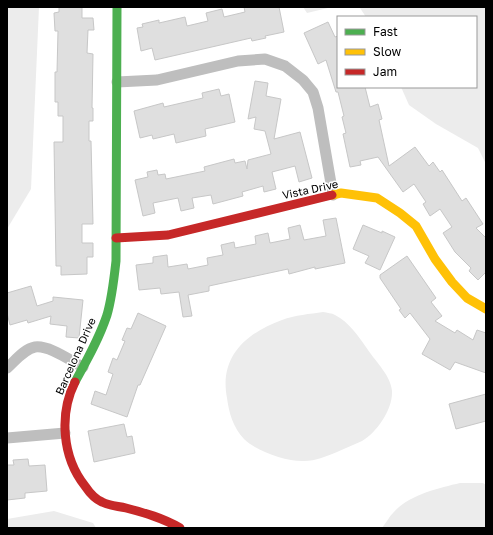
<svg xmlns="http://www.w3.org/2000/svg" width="493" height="535" font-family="'Golos Text',sans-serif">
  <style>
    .green { fill: #ececec }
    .building { fill: #dfdfdf; stroke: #c7c7c7 }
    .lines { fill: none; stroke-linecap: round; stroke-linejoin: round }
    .street { stroke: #bebebe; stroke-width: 11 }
    .fast { stroke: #4caf50; stroke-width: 9 }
    .slow { stroke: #ffc107; stroke-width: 9 }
    .jam { stroke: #c62828; stroke-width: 9 }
    .labels { text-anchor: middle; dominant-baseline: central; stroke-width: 3; stroke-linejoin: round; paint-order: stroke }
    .street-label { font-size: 11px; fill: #000; stroke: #fff }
  </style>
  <rect width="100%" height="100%" fill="#fff"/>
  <g class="green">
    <path d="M7 7H39L31 189 7 229Z"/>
    <path d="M303 7H332L307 13Z"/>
    <path d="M355 7H486V164L478 148 436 124 409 105 401 87H476V17H366L360 8Z"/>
    <path d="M323 312C327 313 332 313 335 315 349 322 359 337 368 350 376 362 391 376 392 391 393 409 377 432 362 441 354 445 345 448 337 452 327 456 313 462 302 461 285 461 256 451 244 439 233 427 229 413 227 398 219 357 246 333 282 320 295 315 310 314 323 312Z"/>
    <path d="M460 483H483L486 485V528H382C386 523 389 517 393 513 408 495 439 488 460 483Z"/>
    <path d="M54 511 93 523 96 528H7V519Z"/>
  </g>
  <g class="building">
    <path d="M59 7H82V18H93L94 30H88L87 53 93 54 92 108H93V121H89V141H91L93 224H82V243H93V257H87V274L61 275V266H56L54 142H63V116H58V102H55V72H57L58 31H55L54 13 59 12Z"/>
    <path d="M244 7H279L284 32 265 36 266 38 252 41 251 38 155 60 152 48 141 51 137 28 143 27 142 24 159 20V23L185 17 187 26 208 21 206 13 222 9 224 17 245 12Z"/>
    <path d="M328 22 335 37 338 36V87H365L370 107 378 104 382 119 379 120 389 166 415 147 429 166 433 162 440 172 442 170 462 201 466 198 483 224 476 228 486 238V272L478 280 469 271 471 268 455 252 443 233 452 227 440 209 430 216 423 204 426 202 414 184 403 192 378 157 360 161 361 165 350 167 343 134 346 133 342 117 344 116 338 92H336L326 60 318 64 304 33Z"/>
    <path d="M255 81 268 83 266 96 281 99 274 139 300 132 312 178 299 182 295 166 272 172 276 189 264 192 263 186 242 192 243 196 213 204 211 195 192 198 194 208 181 211 178 198 153 203 155 213 143 216 135 180 148 177 147 172 157 170 158 175 165 174 166 179 205 171 204 167 234 159 235 163 245 161 247 169 248 160 271 154 265 131 254 129 256 117 248 119Z"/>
    <path d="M219 89 221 96 229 94 235 122 205 129 206 136 176 143 174 134 153 139 152 135 140 138 134 111 163 103 164 107 203 98 202 93Z"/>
    <path d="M336 218 345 263 315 269V267L289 274 288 269 209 286V291L188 295 192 316 183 317 179 292 161 294 160 288 139 290 136 265 153 263V257L167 255 168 267 187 264 188 269 208 265 207 258 223 255 221 245 234 242 235 248 256 244 255 236 268 233 270 243 290 239 288 228 300 225 304 240 326 236 323 220Z"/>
    <path d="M363 225 382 233V231L395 237 380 270 365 263 369 256 353 249Z"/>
    <path d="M407 256 436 298 431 302 442 316 435 321 455 333 457 330 473 340 477 330 486 333V373L455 362 450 370 422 354 430 339 410 313 405 318 399 310 401 309 380 278V275Z"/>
    <path d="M31 286 37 306 53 301V297L83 300 79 338 66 337 67 326 50 324 51 316 28 323 27 320 10 325 7 313V293Z"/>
    <path d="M138 313 166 326 140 385H138L127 417 91 404 95 391 106 395 113 374 108 372 113 358 117 360 125 341 122 340 127 328 131 329Z"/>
    <path d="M486 394V421L456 429 449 404Z"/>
    <path d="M124 424 127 437 132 436 135 453 94 462 88 431Z"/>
    <path d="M28 459 29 466 45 465 47 491 25 493V498L7 500V465H14L13 460Z"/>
  </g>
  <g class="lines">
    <g class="street">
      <path d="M117 82 157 80 238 61 265 59 285 66 303 80 313 92 318 108 333 195"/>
      <path d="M7 368C15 361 24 349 35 347 49 345 71 361 83 367"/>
      <path d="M7 438 65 433"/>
    </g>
    <path class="fast" d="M75 382C87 360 99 339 107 315 112 298 114 279 116 261L117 7"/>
    <path class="slow" d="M332 195 341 193 377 198 400 213 416 226 435 259 452 282 467 298 486 309"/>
    <g class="jam">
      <path d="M116 238 168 235 332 195"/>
      <path d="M75 382C59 414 62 457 85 486 89 492 95 499 102 502 110 506 118 506 126 508 145 513 163 518 180 528"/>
    </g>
  </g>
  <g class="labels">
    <g class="street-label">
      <text transform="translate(310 189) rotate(-12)">Vista Drive</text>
      <text transform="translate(75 356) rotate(-66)">Barcelona Drive</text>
    </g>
  </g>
  <rect width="493" height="535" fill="none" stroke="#000000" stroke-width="16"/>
  <rect x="337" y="16" width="140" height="72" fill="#ffffff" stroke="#999999"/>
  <rect x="345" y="29" width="20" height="6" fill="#4caf50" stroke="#999999"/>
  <text x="373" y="36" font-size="12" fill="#000000">Fast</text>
  <rect x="345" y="49" width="20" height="6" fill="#ffc107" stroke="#999999"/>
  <text x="373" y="56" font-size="12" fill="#000000">Slow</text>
  <rect x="345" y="69" width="20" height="6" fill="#c62828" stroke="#999999"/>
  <text x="373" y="76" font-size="12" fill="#000000">Jam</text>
</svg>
